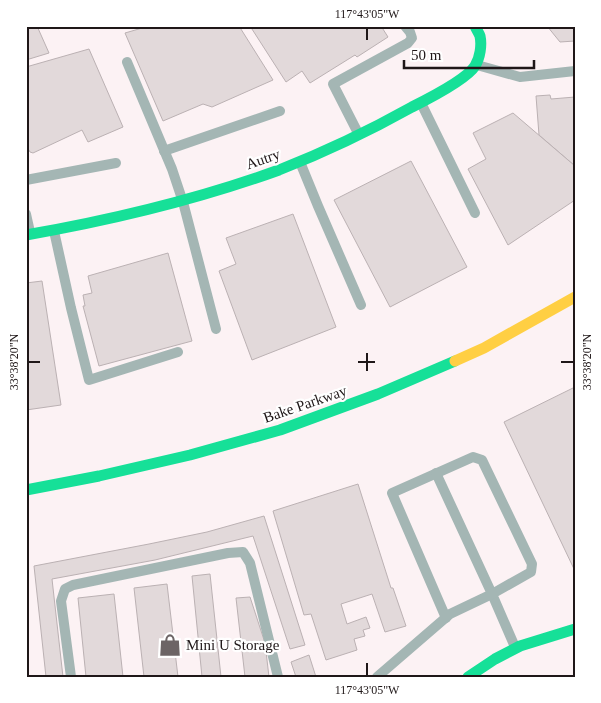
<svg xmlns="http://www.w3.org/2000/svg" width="601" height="703" font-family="Georgia,serif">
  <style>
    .building { fill: #e2d9da; stroke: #bbb1b3 }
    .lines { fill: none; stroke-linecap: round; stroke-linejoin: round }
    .lane { stroke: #a4b6b4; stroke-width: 10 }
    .fast { stroke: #16e098; stroke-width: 11 }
    .slow { stroke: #ffcf43; stroke-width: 11 }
    .ticks { fill: none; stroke: #1f1718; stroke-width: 2 }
    .labels { text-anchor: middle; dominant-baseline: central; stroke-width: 4.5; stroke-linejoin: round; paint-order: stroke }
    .street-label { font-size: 15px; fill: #1f1718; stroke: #fff }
    .poi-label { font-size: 15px; fill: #1f1718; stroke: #fff; text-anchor: start }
    .neatline { fill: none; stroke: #1f1718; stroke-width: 2 }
    .ticks-label { font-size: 12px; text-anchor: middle; fill: #1f1718 }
  </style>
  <rect width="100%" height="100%" fill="#fcf2f4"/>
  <g class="building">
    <path d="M26 26H37L49 53 26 60Z"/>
    <path d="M149 26H239L273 80 212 107 203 104 163 121 125 33Z"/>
    <path d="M250 26H381L388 37 357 57 355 55 310 83 302 71 286 82Z"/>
    <path d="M547 26H575V41L560 42Z"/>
    <path d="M89 49 123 127 88 142 82 130 33 153 30 152 26 145V67Z"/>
    <path d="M550 95 551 99 575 97V166L539 135 536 96Z"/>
    <path d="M513 113 575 166V200L508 245 468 169 486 159 473 133Z"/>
    <path d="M411 161 467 267 390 307 334 200Z"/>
    <path d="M293 214 336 327 252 360 219 271 236 264 226 238Z"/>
    <path d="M168 253 192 341 99 366 83 306H85L83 295 92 293 88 276Z"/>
    <path d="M42 281 61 405 26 410V283Z"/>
    <path d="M575 387V569H574L504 422Z"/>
    <path d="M358 484 391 588H393L406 626 385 632 372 594 341 604 347 624 366 617 370 628 363 630 365 636 354 639 357 650 326 660 311 614 304 615 273 511Z"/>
    <path d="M264 516 305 645 290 649 253 536 155 560 52 579 63 677H46L34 566 149 544 207 532Z"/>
    <path d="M210 574 221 677H202L192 576Z"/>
    <path d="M167 584 178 677H144L134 588Z"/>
    <path d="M114 594 123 677H86L78 598Z"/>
    <path d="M250 597 265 643 269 677H245L236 598Z"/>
    <path d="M309 655 316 677H296L291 662Z"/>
  </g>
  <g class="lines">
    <g class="lane">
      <path d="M127 62 172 169 183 202 216 329"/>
      <path d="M477 65 520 77 575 71"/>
      <path d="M421 103 475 213"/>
      <path d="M358 133 333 84 408 43 412 38 410 32 405 26"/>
      <path d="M164 151 280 111"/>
      <path d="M300 162 318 206 361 305"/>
      <path d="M26 180 116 163"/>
      <path d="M26 214 30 232"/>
      <path d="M54 231 71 308 89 380 178 352"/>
      <path d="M446 618 392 493 473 457 482 460 532 564 531 572 492 594 515 647"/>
      <path d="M71 677 61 601 65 589 73 585 228 553 243 552 250 563 278 677"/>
      <path d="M377 677 450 614 492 594 436 473"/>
    </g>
    <g class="fast">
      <path d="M26 235C112 220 196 200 279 170 325 152 369 131 412 107 428 99 466 80 475 66 480 58 482 45 480 36 479 33 476 29 475 26"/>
      <path d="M26 490 99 476 190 455 280 430 378 394 455 361"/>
      <path d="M468 677 495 659 520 646 575 629"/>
    </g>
    <path class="slow" d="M455 361 484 348 575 297"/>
  </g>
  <path class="ticks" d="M367 28V40M367 353V371M28 362H40M358 362H375M561 362H574M367 663V676"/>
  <defs>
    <symbol id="shop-bare" viewBox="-9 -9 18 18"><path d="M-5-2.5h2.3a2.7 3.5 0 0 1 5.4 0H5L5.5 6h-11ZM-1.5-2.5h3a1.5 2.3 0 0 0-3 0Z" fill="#6c6465" stroke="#fff" stroke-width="2.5" paint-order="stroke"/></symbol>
  </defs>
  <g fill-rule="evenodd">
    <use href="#shop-bare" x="154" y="629" width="32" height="32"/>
  </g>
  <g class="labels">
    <g class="street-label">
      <text transform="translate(263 159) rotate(-19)">Autry</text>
      <text transform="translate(305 404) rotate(-19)">Bake Parkway</text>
    </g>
    <g class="poi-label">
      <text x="186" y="645">Mini U Storage</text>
    </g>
  </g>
  <rect width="601" height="703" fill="none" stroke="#ffffff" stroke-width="55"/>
  <path d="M404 60v8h130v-8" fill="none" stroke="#1f1718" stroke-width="2.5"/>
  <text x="411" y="60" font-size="15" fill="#1f1718" stroke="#ffffff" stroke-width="4" paint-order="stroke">50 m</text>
  <rect x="28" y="28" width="546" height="648" class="neatline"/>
  <g class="ticks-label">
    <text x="367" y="18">117°43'05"W</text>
    <text transform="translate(14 362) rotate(-90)" y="4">33°38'20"N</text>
    <text transform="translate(587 362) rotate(-90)" y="4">33°38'20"N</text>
    <text x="367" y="694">117°43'05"W</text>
  </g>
</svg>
